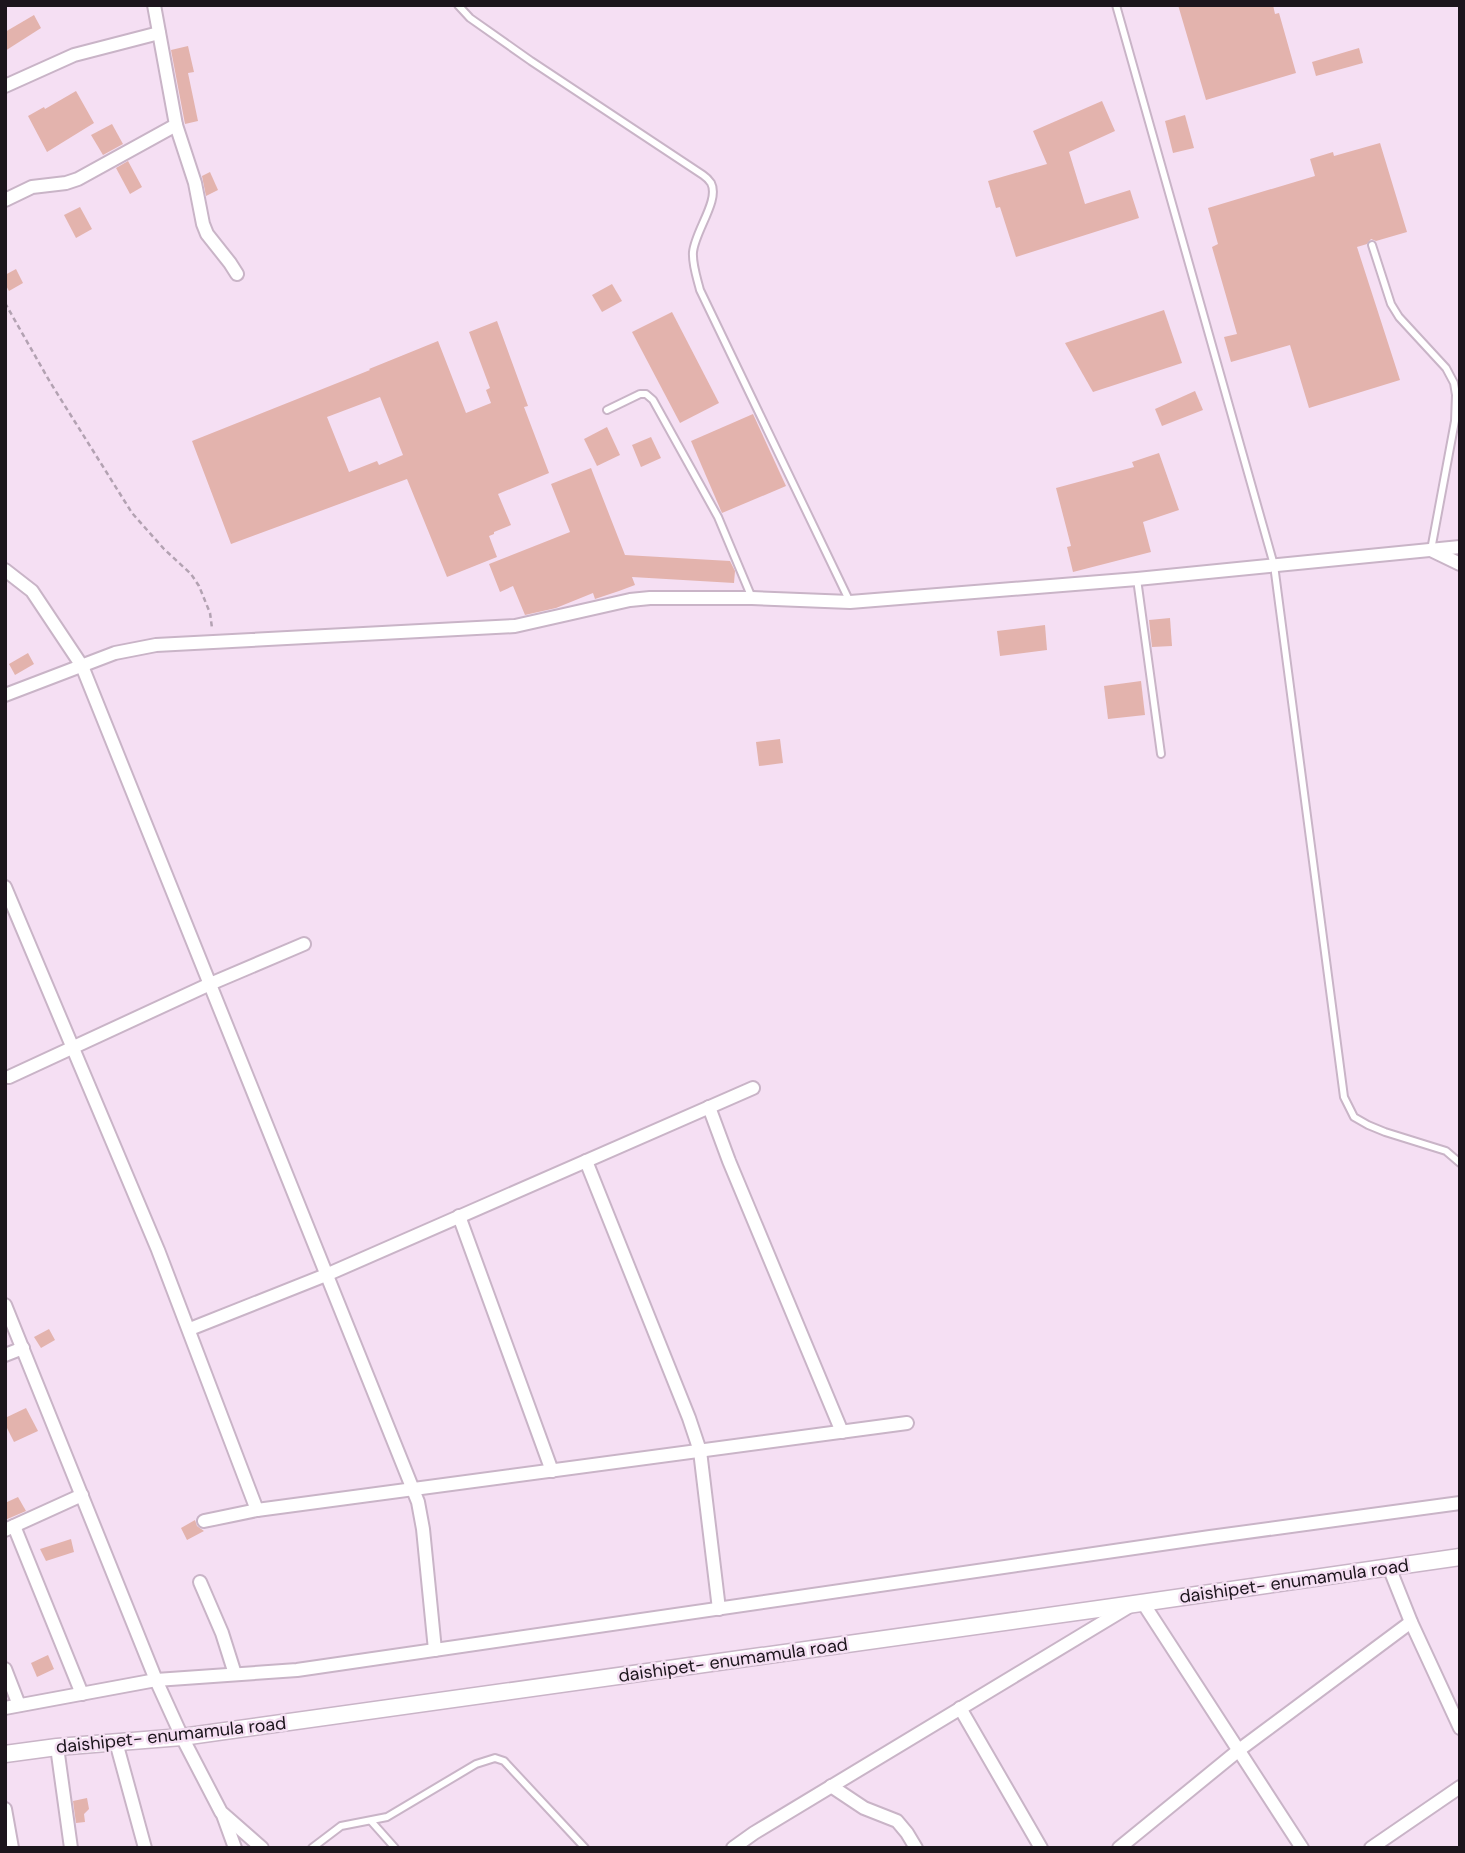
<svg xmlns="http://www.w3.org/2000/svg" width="1465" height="1853" font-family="'DM Sans',sans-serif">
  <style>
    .building { fill: #e3b3ad; fill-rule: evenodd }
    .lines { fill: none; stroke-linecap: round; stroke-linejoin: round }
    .service-casing { stroke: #c9b4c7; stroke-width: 10 }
    .minor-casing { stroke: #c9b4c7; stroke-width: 16 }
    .tertiary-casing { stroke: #c9b4c7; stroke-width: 19 }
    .path { stroke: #b3a2b2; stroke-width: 2.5; stroke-dasharray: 5 3.5; stroke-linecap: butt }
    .service { stroke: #fff; stroke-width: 6 }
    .minor { stroke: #fff; stroke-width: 12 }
    .tertiary { stroke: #fff; stroke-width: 16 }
    .labels { text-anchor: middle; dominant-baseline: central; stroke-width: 5; stroke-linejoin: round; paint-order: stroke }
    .street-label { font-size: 18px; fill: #1c151c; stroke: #f5dff3 }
  </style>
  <rect width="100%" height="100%" fill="#f5dff3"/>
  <g class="building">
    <path d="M1178 5H1273L1275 14 1279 13 1296 73 1206 100Z"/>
    <path d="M34 15 41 28 5 51V32Z"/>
    <path d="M188 46 194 72 188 73 198 121 185 124 171 50Z"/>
    <path d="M1359 48 1363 63 1316 76 1312 62Z"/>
    <path d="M76 91 94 123 47 152 28 116 44 107 45 109Z"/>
    <path d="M1102 101 1115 131 1069 152 1085 204 1130 190 1139 218 1016 257 1000 207 996 208 988 181 1047 164 1033 131Z"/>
    <path d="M1185 115 1194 148 1173 153 1165 121Z"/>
    <path d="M112 124 123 144 103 155 91 135Z"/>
    <path d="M1380 143 1407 232 1376 241 1371 239 1367 244 1357 247 1400 380 1309 408 1290 345 1231 362 1224 337 1237 334 1212 247 1218 244 1208 208 1315 176 1310 159 1333 152 1334 156Z"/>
    <path d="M128 161 142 187 130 194 116 168Z"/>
    <path d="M210 172 218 190 206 196 202 176Z"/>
    <path d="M80 207 92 229 76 238 64 215Z"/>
    <path d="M16 269 23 283 9 291 5 284V275Z"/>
    <path d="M612 284 622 301 602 312 592 295Z"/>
    <path d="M1164 310 1182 363 1093 392 1065 343Z"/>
    <path d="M672 312 719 403 680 423 632 332Z"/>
    <path d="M497 321 528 406 524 407 549 473 498 494 511 525 494 532V534L489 536 497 557 447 577 407 479 231 544 192 441 345 380 370 370 369 369 438 341 466 413 491 403 486 390 490 388 469 332ZM380 397 403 455 379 465 377 461 349 472 327 417Z"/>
    <path d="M1195 391 1203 410 1162 426 1155 409Z"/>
    <path d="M753 414 786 486 722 513 691 441Z"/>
    <path d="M607 427 620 455 597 466 584 439Z"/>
    <path d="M651 437 661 458 641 467 632 445Z"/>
    <path d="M1159 453 1179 510 1143 522 1151 552 1073 572 1067 547 1071 546 1056 488 1134 467 1132 462Z"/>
    <path d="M591 468 625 555 730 561 735 571 734 583 632 577 635 585 619 591 595 599 593 593 556 608 525 615 513 586 500 592 489 564 570 532 551 484Z"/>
    <path d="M1170 618 1172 646 1152 647 1149 620Z"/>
    <path d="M1045 625 1047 650 1000 656 997 631Z"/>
    <path d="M28 653 34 664 15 675 9 664Z"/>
    <path d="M1141 681 1145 715 1108 719 1104 686Z"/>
    <path d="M780 739 783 763 759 766 756 742Z"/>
    <path d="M49 1329 55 1340 41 1348 34 1337Z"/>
    <path d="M26 1408 38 1431 14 1442 5 1424V1418Z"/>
    <path d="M18 1497 26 1511 5 1520V1503Z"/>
    <path d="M195 1520 197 1526 204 1531 187 1540 181 1528Z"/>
    <path d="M71 1539 74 1552 46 1561 40 1549Z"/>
    <path d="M48 1655 54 1669 37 1677 31 1663Z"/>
    <path d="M87 1798 89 1809 84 1814 85 1822 76 1823 73 1801Z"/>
  </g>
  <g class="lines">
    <defs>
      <g id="service">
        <path d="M458 5 470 18 531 61 703 175C706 177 709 180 711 183 720 200 695 231 693 252 692 264 697 278 700 290L850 602"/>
        <path d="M1116 5 1274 565 1344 1097 1354 1117 1368 1125 1385 1132 1446 1151 1460 1163"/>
        <path d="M1372 245 1391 304 1399 317 1446 368 1454 383 1456 395 1455 421 1431 550"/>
        <path d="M607 410 640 394H646L653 400 718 517 752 598"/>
        <path d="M1137 579 1161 754"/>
        <path d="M371 1821 395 1848"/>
        <path d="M312 1848 341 1826 387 1817 476 1764 495 1758 504 1761 585 1848"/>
      </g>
      <g id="minor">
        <path d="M154 5 176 125 195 183 203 224 207 234 230 263 237 274"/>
        <path d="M5 86 74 55 159 33"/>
        <path d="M5 200 32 187 66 183 78 179 176 125"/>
        <path d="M1431 550 1460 564"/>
        <path d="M5 570 32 591 82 666 418 1502 423 1529 435 1650"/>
        <path d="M5 695 115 653 156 645 515 626 630 600 650 598H752L850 602 1137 579 1460 547"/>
        <path d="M5 887 158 1250 257 1510"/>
        <path d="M9 1077 210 984 304 944"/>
        <path d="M709 1107 729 1161 842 1432"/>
        <path d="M586 1161 689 1418 700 1451 719 1609"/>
        <path d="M459 1216 552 1471"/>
        <path d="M5 1305 156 1680 182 1737 221 1812 262 1848"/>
        <path d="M190 1329 326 1275 753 1088"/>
        <path d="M5 1355 23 1348"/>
        <path d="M204 1521 257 1510 907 1423"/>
        <path d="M14 1526 82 1694"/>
        <path d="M5 1530 82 1495"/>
        <path d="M1389 1567 1411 1622 1460 1728"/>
        <path d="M200 1582 222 1633 235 1674"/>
        <path d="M1143 1603 1302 1848"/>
        <path d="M5 1669 19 1705"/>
        <path d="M5 1708 156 1680 297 1670 1210 1537 1460 1503"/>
        <path d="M960 1708 1041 1848"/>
        <path d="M116 1742 145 1848"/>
        <path d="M57 1747 71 1848"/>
        <path d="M831 1786 864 1808 897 1821 907 1833 916 1848"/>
        <path d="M5 1809 12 1848"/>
        <path d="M223 1815 235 1848"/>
        <path d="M733 1848 754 1833 1130 1606"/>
        <path d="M1119 1848 1239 1750 1411 1622"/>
        <path d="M1371 1848 1460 1787"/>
      </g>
      <path id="tertiary" d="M5 1754 57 1747 182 1737 1134 1604 1460 1557"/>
    </defs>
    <use href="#service" class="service-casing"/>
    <use href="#minor" class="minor-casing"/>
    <use href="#tertiary" class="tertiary-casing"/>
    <path class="path" d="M5 303 50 382 132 513 164 549 191 574 199 586 210 613 212 628"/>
    <use href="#service" class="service"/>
    <use href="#minor" class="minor"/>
    <use href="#tertiary" class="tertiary"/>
  </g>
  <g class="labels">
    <g class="street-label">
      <text transform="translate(1294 1581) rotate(-8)">daishipet- enumamula road</text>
      <text transform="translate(733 1660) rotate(-8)">daishipet- enumamula road</text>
      <text transform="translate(171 1735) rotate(-6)">daishipet- enumamula road</text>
    </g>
  </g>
  <rect width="1465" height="1853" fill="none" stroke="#1c151c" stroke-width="14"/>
</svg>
